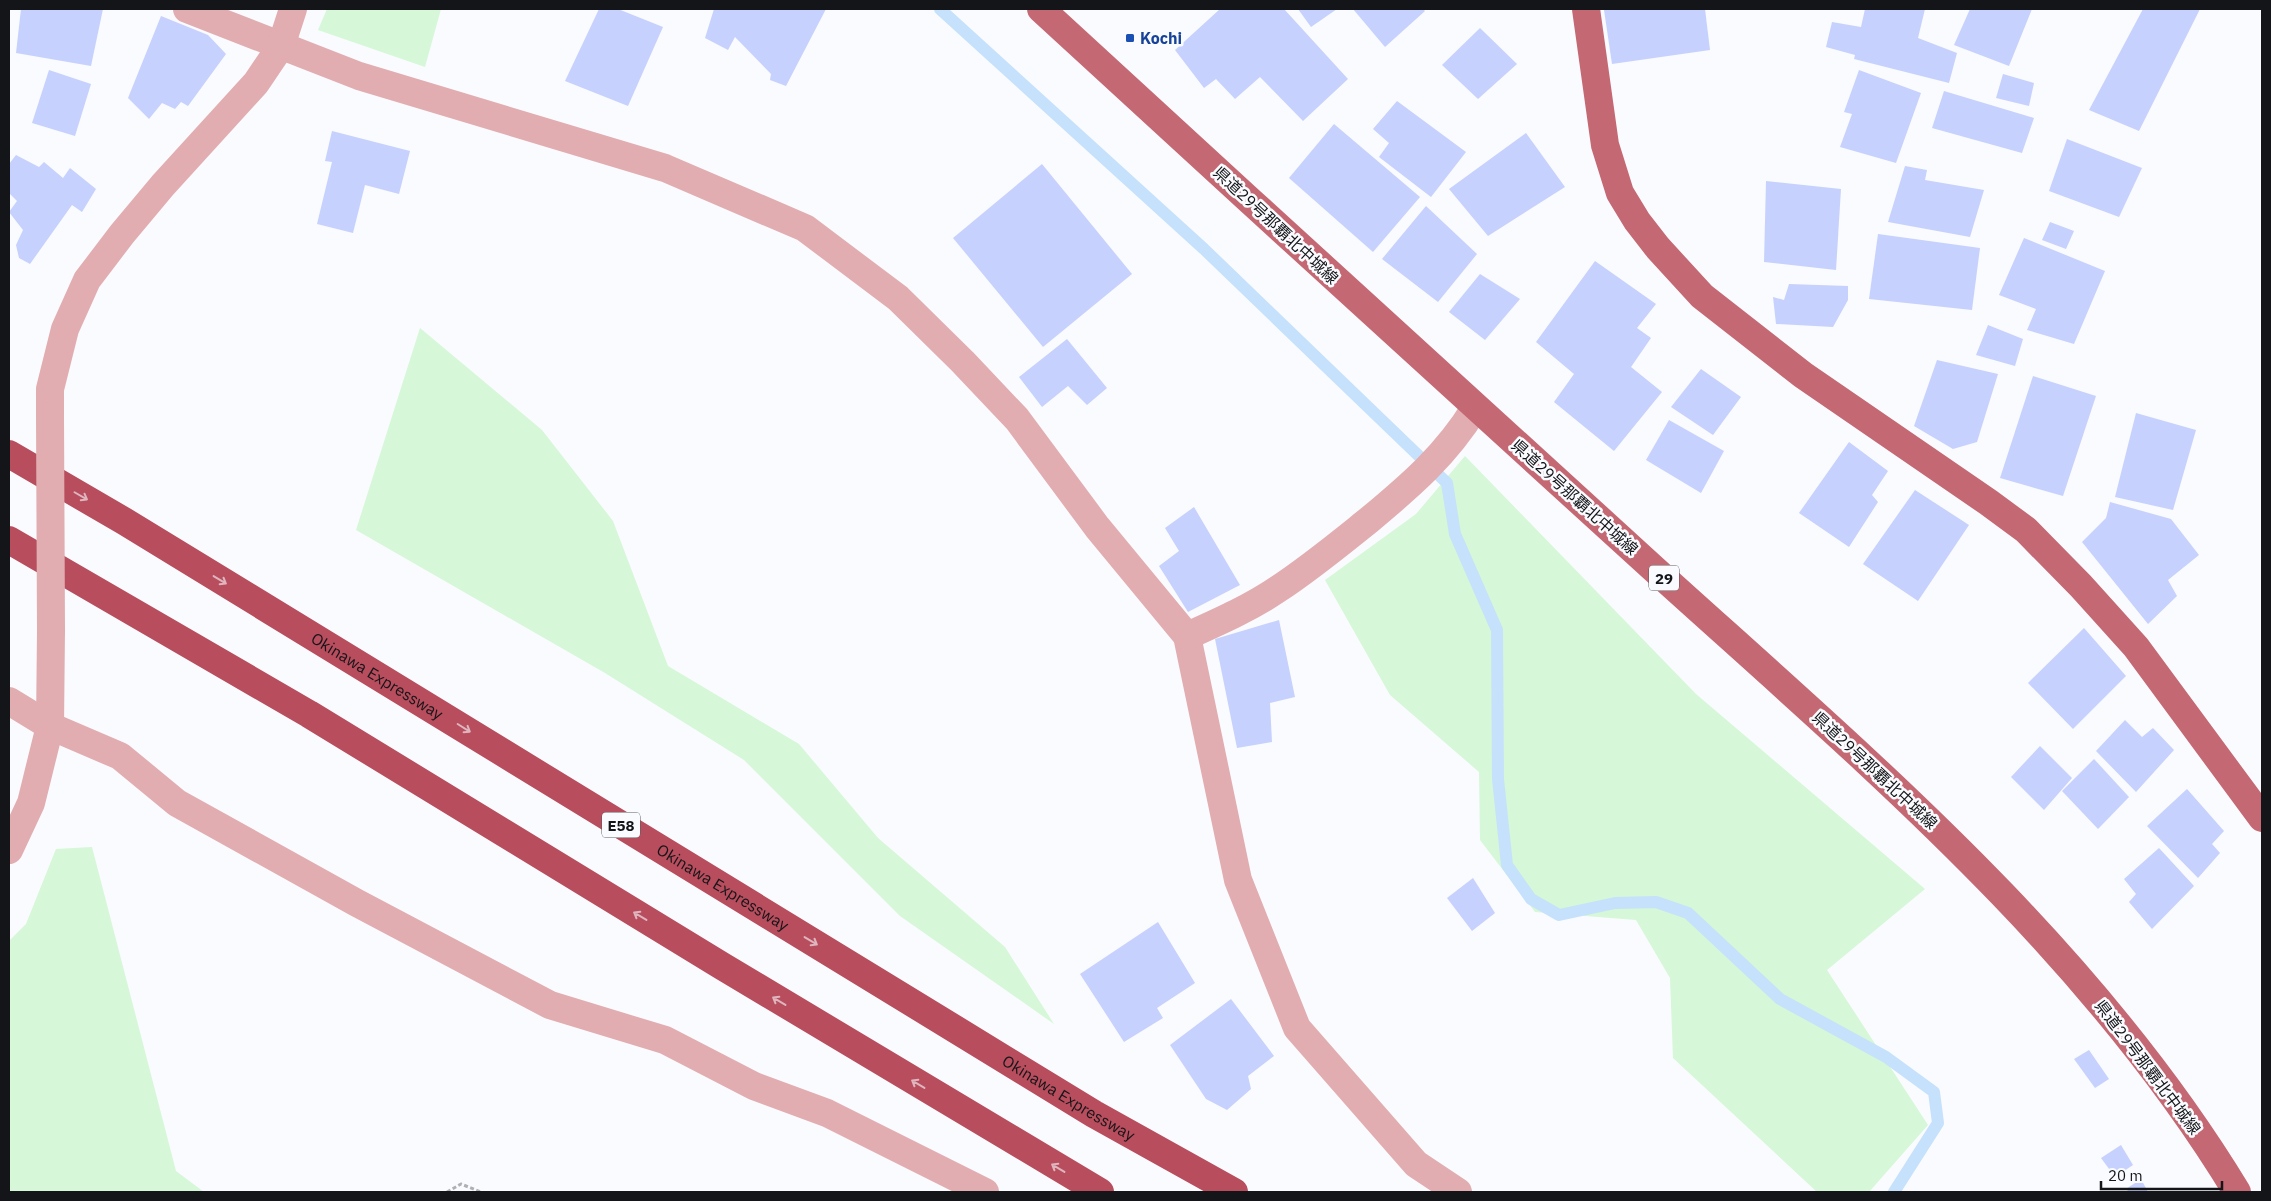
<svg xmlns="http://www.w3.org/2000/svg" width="2271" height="1201" font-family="'IBM Plex Sans','Noto Sans JP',sans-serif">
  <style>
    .green { fill: #d6f7d8 }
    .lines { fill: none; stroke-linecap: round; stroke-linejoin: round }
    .stream { stroke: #c6e1fb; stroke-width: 12 }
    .building { fill: #c6d1fd }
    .path { stroke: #afb0b3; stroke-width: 3; stroke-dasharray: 4 2.5; stroke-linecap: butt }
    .minor { stroke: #e1adb1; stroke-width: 28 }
    .major { stroke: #c46873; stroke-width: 28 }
    .highway { stroke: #b74d5d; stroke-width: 28 }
    .minor-bridge { stroke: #e1adb1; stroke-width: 28 }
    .oneway { stroke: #dfb5be }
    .transit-dot { fill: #1a4fb4; stroke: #fafbfe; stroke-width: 2 }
    .labels { text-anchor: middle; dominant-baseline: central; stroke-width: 5; stroke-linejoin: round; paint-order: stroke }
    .shield { fill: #fafbfe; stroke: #595a5d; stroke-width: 1 }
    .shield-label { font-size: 15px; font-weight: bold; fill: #141518 }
    .transit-label { font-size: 16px; font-weight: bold; fill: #164399; stroke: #fafbfe; text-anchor: start }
    .street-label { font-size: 16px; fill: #141518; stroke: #fafbfe }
  </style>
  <rect width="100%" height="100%" fill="#fafbfe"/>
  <g class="green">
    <path d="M327 9H441L425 67 318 30Z"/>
    <path d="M420 328 542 430 613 521 668 666 799 744 878 838 1005 947 1054 1024 900 916 744 760 605 673 356 530Z"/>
    <path d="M1465 456 1696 694 1925 889 1827 970 1928 1125 1869 1192H1817L1673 1058 1670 978 1636 920 1535 912 1480 840 1479 772 1390 695 1325 580 1416 514Z"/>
    <path d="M92 847 176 1171 204 1192H9V941L26 924 56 849Z"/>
  </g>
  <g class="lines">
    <path class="stream" d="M940 9 1204 249 1447 483 1455 534 1497 630 1498 779 1507 865 1531 899 1559 915 1615 903 1656 902 1688 913 1780 999 1886 1057 1934 1092 1938 1123 1894 1192"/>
  </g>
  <g class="building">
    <path d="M21 9H103L91 66 16 53Z"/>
    <path d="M599 9H618L663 27 628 106 565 81Z"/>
    <path d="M714 9H826L786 86 770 80 771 74 735 37 728 50 705 38Z"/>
    <path d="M1220 9H1284L1348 79 1303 121 1260 77 1235 99 1216 79 1204 88 1175 50Z"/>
    <path d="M1298 9H1337L1311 27Z"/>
    <path d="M1353 9H1423L1425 11 1385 47Z"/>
    <path d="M1609 9H1705L1710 50 1612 64 1604 10Z"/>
    <path d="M1865 9H1925L1918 38 1957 53 1949 83 1854 59 1855 55 1826 47 1832 22 1861 27Z"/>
    <path d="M1970 9H2032L2009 66 1954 45Z"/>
    <path d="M2143 9H2200L2139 131 2089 110Z"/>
    <path d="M161 16 208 35 226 54 188 106 181 102 175 109 162 103 149 119 128 98Z"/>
    <path d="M1480 28 1517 64 1478 99 1442 65Z"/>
    <path d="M49 70 91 84 75 136 32 123Z"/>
    <path d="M1859 70 1921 93 1896 163 1840 147 1852 114 1844 112Z"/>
    <path d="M2003 74 2034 83 2029 106 1996 98Z"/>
    <path d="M1944 91 2034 118 2022 153 1932 128Z"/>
    <path d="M1397 101 1466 152 1431 197 1379 157 1389 143 1373 129Z"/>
    <path d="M1334 124 1420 197 1373 252 1289 178Z"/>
    <path d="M332 131 410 151 399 194 365 185 353 233 317 224 332 162 325 161Z"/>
    <path d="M1526 133 1565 187 1488 236 1449 189Z"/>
    <path d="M2067 139 2142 168 2119 217 2049 191Z"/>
    <path d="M16 155 39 167 44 162 63 178 70 168 96 189 82 212 72 205 30 264 19 258 16 245 23 230 9 212 17 201 9 193V164Z"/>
    <path d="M1042 164 1132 274 1043 347 953 238Z"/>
    <path d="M1905 166 1927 170 1925 180 1984 190 1970 237 1888 222Z"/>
    <path d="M1766 181 1841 189 1836 270 1764 262Z"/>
    <path d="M1426 206 1477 254 1438 302 1382 259Z"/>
    <path d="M2050 222 2074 231 2066 249 2042 240Z"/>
    <path d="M1878 234 1980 248 1972 310 1869 299Z"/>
    <path d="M2024 238 2105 271 2074 344 2027 330 2036 309 1999 295Z"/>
    <path d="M1595 261 1656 304 1637 328 1651 338 1631 367 1662 392 1614 451 1554 402 1574 374 1536 342Z"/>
    <path d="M1480 274 1520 299 1485 340 1449 312Z"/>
    <path d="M1789 284 1848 286V300L1833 327 1776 324 1773 297 1784 300Z"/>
    <path d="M1988 325 2023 339 2015 366 1976 355Z"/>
    <path d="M1067 339 1107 388 1087 405 1068 386 1042 407 1019 377Z"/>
    <path d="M1937 360 1998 374 1977 442 1953 449 1914 426Z"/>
    <path d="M1701 369 1741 397 1713 435 1671 407Z"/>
    <path d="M2033 376 2096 396 2063 496 2000 478Z"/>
    <path d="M2136 413 2196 430 2173 510 2115 497Z"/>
    <path d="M1669 420 1724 451 1701 493 1646 460Z"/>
    <path d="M1849 442 1888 471 1872 495 1878 502 1849 547 1799 513Z"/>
    <path d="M1915 490 1969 525 1918 601 1863 564Z"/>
    <path d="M2110 502 2171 519 2199 555 2168 580 2177 596 2148 624 2082 542 2106 518Z"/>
    <path d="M1194 507 1240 585 1188 612 1159 566 1179 551 1165 528Z"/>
    <path d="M1279 620 1295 697 1270 703 1272 742 1237 748 1215 639Z"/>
    <path d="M2084 628 2126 676 2073 729 2028 683Z"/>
    <path d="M2125 720 2142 737 2153 728 2174 750 2136 792 2096 751Z"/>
    <path d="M2040 746 2072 778 2044 810 2011 777Z"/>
    <path d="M2094 759 2129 797 2098 829 2062 791Z"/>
    <path d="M2187 789 2224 831 2212 844 2220 853 2198 878 2147 826Z"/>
    <path d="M2159 848 2194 886 2152 929 2129 902 2136 894 2124 879Z"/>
    <path d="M1473 878 1495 913 1472 931 1447 898Z"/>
    <path d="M1158 922 1195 983 1157 1008 1163 1018 1124 1042 1080 974Z"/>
    <path d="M1231 999 1274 1056 1248 1076 1251 1089 1227 1110 1206 1099 1170 1045Z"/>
    <path d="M2089 1050 2109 1079 2095 1088 2074 1059Z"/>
    <path d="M2121 1145 2133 1165 2115 1177 2101 1158Z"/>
    <path d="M2141 1179 2148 1192H2129L2126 1189Z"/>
  </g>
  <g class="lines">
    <path class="path" d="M447 1192 461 1184 481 1192"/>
    <g class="minor">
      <path d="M187 9 359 76 665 168 805 228 898 298 963 362 1017 419 1097 527 1187 636 1238 880 1297 1028 1416 1164 1458 1192"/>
      <path d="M50 416V389L65 329 87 280 122 234 163 185 256 83 281 46 293 9"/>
      <path d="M1187 636C1218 622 1250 608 1278 589 1310 568 1339 544 1369 520 1411 485 1446 455 1475 408"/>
      <path d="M9 701 50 726 120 756 177 803 357 903 550 1005 665 1040 754 1086 827 1113 985 1192"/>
      <path d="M9 850 31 803 50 726 51 630"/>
    </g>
    <g class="major">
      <path d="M1041 9C1245 196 1449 384 1654 569 1865 760 2088 946 2237 1192"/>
      <path d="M1586 9 1605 145 1620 193 1637 221 1658 248 1702 296 1803 375 1988 502 2026 530 2081 586 2136 647 2262 818"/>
    </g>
    <g class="highway">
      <path id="s1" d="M9 454 124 521 1094 1114 1234 1192"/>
      <path d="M9 540 309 714 722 966 1100 1192"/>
    </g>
    <path class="minor-bridge" d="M50 416 51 630"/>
  </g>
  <defs><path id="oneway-shaft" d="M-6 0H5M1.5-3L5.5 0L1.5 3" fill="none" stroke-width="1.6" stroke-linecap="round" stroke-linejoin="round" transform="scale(1.25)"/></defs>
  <g class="oneway">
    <use href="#oneway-shaft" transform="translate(81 496) rotate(30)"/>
    <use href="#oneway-shaft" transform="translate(220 580) rotate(31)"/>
    <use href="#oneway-shaft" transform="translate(464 728) rotate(32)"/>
    <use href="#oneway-shaft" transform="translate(640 916) rotate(-149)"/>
    <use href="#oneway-shaft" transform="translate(811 941) rotate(31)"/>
    <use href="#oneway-shaft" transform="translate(779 1001) rotate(-149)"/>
    <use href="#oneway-shaft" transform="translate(918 1084) rotate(-149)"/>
    <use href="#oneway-shaft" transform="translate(1058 1168) rotate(-149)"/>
  </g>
  <rect class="transit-dot" x="1125" y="33" width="10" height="10" rx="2.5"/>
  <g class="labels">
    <g class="shield">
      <rect x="1649" y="565.5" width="30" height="25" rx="4"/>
      <rect x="602" y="812.5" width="38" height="25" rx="4"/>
    </g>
    <g class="shield-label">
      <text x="1664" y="578">29</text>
      <text x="621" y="825">E58</text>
    </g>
    <g class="transit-label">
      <text x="1140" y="38">Kochi</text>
    </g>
    <g class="street-label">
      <text transform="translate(1276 225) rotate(43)">県道29号那覇北中城線</text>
      <text transform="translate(1575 497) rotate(42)">県道29号那覇北中城線</text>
      <text stroke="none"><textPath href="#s1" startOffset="430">Okinawa Expressway</textPath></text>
      <text transform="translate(1875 770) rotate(43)">県道29号那覇北中城線</text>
      <text stroke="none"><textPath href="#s1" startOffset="835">Okinawa Expressway</textPath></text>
      <text transform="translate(2148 1067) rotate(53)">県道29号那覇北中城線</text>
      <text stroke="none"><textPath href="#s1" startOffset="1240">Okinawa Expressway</textPath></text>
    </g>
  </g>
  <rect width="2271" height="1201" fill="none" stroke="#141518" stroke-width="20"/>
  <path d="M2101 1181v8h121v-8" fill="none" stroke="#141518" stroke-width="2.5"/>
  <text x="2108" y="1181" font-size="15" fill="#141518" stroke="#fafbfe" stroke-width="4" paint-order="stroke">20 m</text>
</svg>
